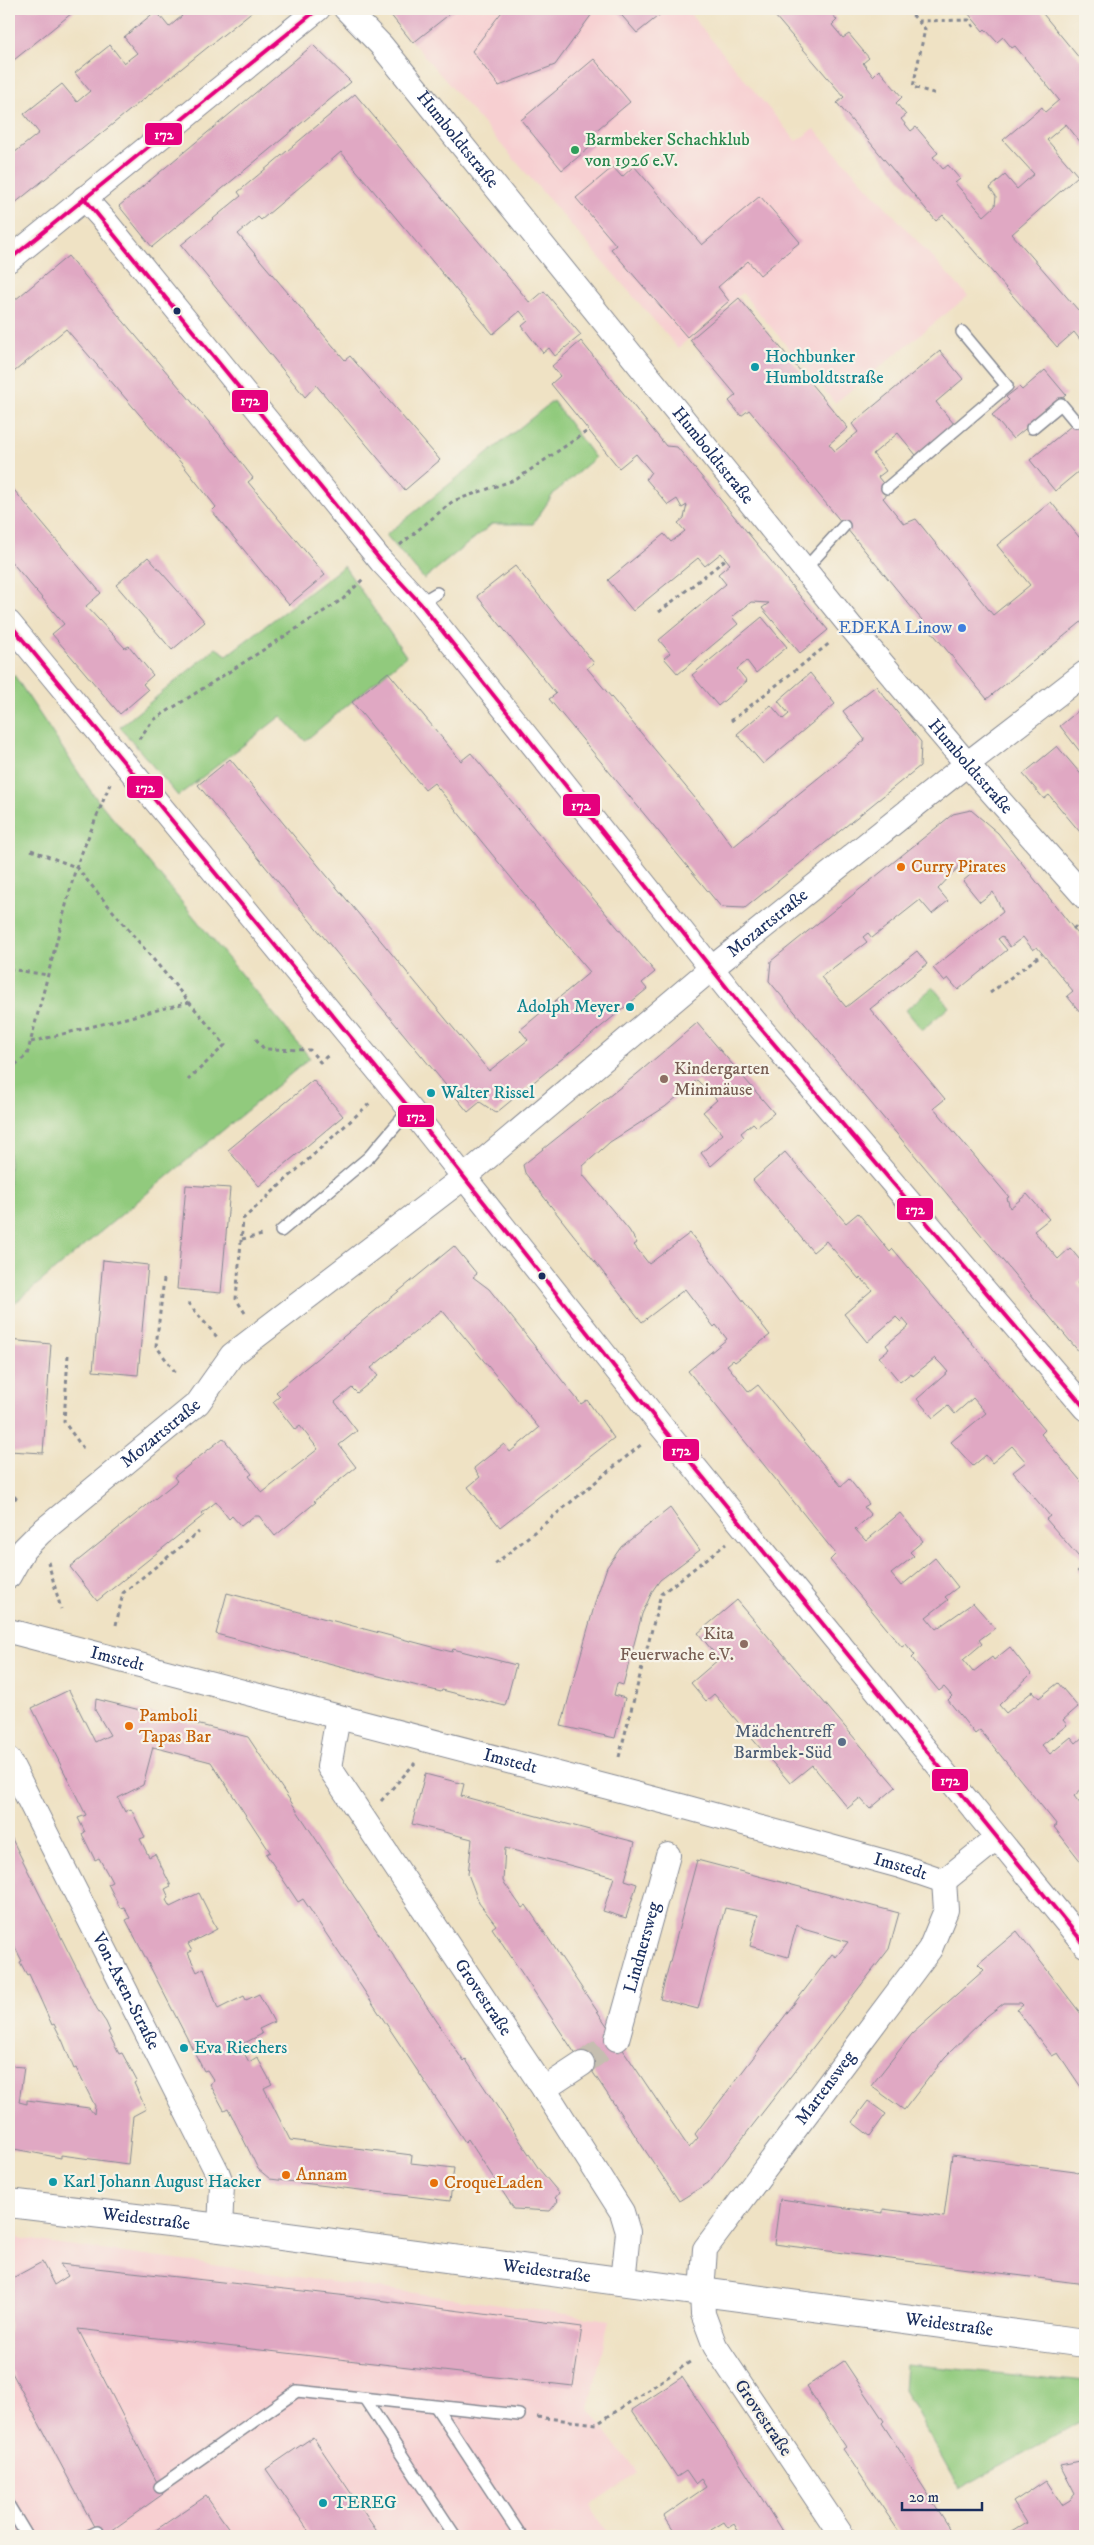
<svg xmlns="http://www.w3.org/2000/svg" width="1094" height="2545" font-family="'IM FELL DW Pica',serif">
  <style>
    .built { fill: #f7cfd1 }
    .green { fill: #91ca7d; stroke: #567c6e }
    .building { fill: #e0a8c3 }
    .lines { fill: none; stroke-linecap: round; stroke-linejoin: round }
    .street-tunnel { stroke: #c5beb0; stroke-width: 24; stroke-dasharray: 24 12; stroke-linecap: butt }
    .lane-casing { stroke: #858891; stroke-width: 14 }
    .street-casing { stroke: #858891; stroke-width: 26 }
    .secondary-casing { stroke: #858891; stroke-width: 30 }
    .path { stroke: #858891; stroke-width: 3; stroke-dasharray: 4 4; stroke-linecap: butt }
    .lane { stroke: #fff; stroke-width: 11 }
    .street { stroke: #fff; stroke-width: 24 }
    .secondary { stroke: #fff; stroke-width: 28 }
    .bus-1-casing { stroke: #f7f3e8; stroke-width: 8 }
    .bus-1 { stroke: #e5007d; stroke-width: 4 }
    .leisure-dot { fill: #2e9e5b; stroke: #f7f3e8; stroke-width: 2 }
    .bus-dot { fill: #1b2f5e; stroke: #f7f3e8; stroke-width: 2 }
    .culture-dot { fill: #0f9aa8; stroke: #f7f3e8; stroke-width: 2 }
    .shop-dot { fill: #3f7fe0; stroke: #f7f3e8; stroke-width: 2 }
    .food-dot { fill: #e8710a; stroke: #f7f3e8; stroke-width: 2 }
    .education-dot { fill: #8d6e63; stroke: #f7f3e8; stroke-width: 2 }
    .service-dot { fill: #5c6f8a; stroke: #f7f3e8; stroke-width: 2 }
    .labels { text-anchor: middle; dominant-baseline: central; stroke-width: 4.5; stroke-linejoin: round; paint-order: stroke }
    .leisure-label { font-size: 18px; fill: #27864d; stroke: #f7f3e8; text-anchor: start }
    .street-label { font-size: 18px; fill: #1b2f5e; stroke: #f7f3e8 }
    .culture-label { font-size: 18px; fill: #0d838f; stroke: #f7f3e8; text-anchor: start }
    .shop-label { font-size: 18px; fill: #366cbe; stroke: #f7f3e8; text-anchor: end }
    .food-label { font-size: 18px; fill: #c56008; stroke: #f7f3e8; text-anchor: start }
    .education-label { font-size: 18px; fill: #785e54; stroke: #f7f3e8; text-anchor: start }
    .service-label { font-size: 18px; fill: #4e5e75; stroke: #f7f3e8; text-anchor: end }
    .line-badge { stroke: #f7f3e8; stroke-width: 2 }
    .badge-label { font-size: 14px; text-anchor: middle; font-weight: bold; fill: #fff }
  </style>
  <rect width="100%" height="100%" fill="#f7f3e8"/>
  <filter id="ink" filterUnits="userSpaceOnUse"><feTurbulence type="fractalNoise" baseFrequency=".02" numOctaves="2"/><feDisplacementMap in="SourceGraphic" scale="10" xChannelSelector="R" yChannelSelector="G"/><feConvolveMatrix kernelMatrix="1 2 1 2 8 2 1 2 1" color-interpolation-filters="sRGB"/></filter>
  <filter id="wash" filterUnits="userSpaceOnUse"><feTurbulence type="fractalNoise" baseFrequency=".0096" numOctaves="4" result="noise"/><feDisplacementMap in="SourceGraphic" scale="20" xChannelSelector="R" yChannelSelector="G"/><feGaussianBlur stdDeviation="1.12" result="paint"/><feColorMatrix in="noise" values="0 0 0 0 0 0 0 0 0 0 0 0 0 0 0 0 0 1.4 0 .05"/><feComposite in="paint" operator="in"/></filter>
  <g filter="url(#wash)">
    <rect width="100%" height="100%" fill="#efe2c4"/>
    <g class="built">
      <path d="M456 9H686L796 141 814 129 968 296 835 403 742 293 678 348 413 43Z"/>
      <path d="M9 2237 609 2320 589 2409 637 2473 590 2505 610 2536H9Z"/>
    </g>
    <g class="green">
      <path d="M553 401 595 458 554 493 533 524H492L424 579 386 535Z"/>
      <path d="M344 566 406 656 305 741 281 716 178 796 120 727 216 648 227 655Z"/>
      <path d="M14 675 92 793 310 1058 9 1308V679Z"/>
      <path d="M933 987 949 1007 922 1030 906 1010Z"/>
      <path d="M906 2364 1085 2382V2419L959 2489 904 2390Z"/>
    </g>
    <g id="blocks">
      <g class="building">
        <path d="M9 9H77L9 64Z"/>
        <path d="M175 9H255L9 208V157L39 133 24 114 62 84 77 102 90 91 75 73 110 45 124 63 137 53 124 37 156 11 169 27 182 16Z"/>
        <path d="M386 9H456L413 43Z"/>
        <path d="M504 9H587L592 14 555 65 499 86 472 51Z"/>
        <path d="M616 9H667L637 33Z"/>
        <path d="M784 9H828L837 20 832 25 843 38 849 34 869 58 863 63 873 76 879 70 902 97 896 103 906 115 901 119 911 131 916 127 938 153 933 157 943 169 948 165 960 179 955 183 984 216 995 206 996 196 990 188 1005 175 1017 189 1034 174 1003 140 1042 107 1045 112 1059 100 1015 46 1012 48 1003 37 997 42 985 29 983 31 968 13 971 11 969 9H1039L1085 65V148L1066 124 1047 140 1078 176 1012 234 1085 318V346L1074 332 1057 347 943 215 936 221 837 103 844 97 775 16Z"/>
        <path d="M313 45 351 82 152 247 119 206Z"/>
        <path d="M594 59 630 102 587 138 593 145 562 170 521 120Z"/>
        <path d="M355 94 530 303 544 291 581 335 555 356 549 348 543 353 522 326 528 321 520 311 493 334 341 152 261 220 258 217 238 234 345 360 350 356 440 460 405 490 316 385 305 397 181 245 241 196 238 192Z"/>
        <path d="M634 166 702 245 760 196 800 242 760 275 748 261 718 287 729 301 687 337 611 249 616 245 576 198 613 167 622 177Z"/>
        <path d="M68 256 220 435 253 478 248 482 325 575 289 605 212 511 216 507 182 464 66 329 9 376V305Z"/>
        <path d="M739 298 848 428 829 444 835 451 858 432 852 424 940 351 963 379 936 402 954 424 916 455 898 433 873 454 886 471 878 477 890 492 883 498 904 524 916 519 993 615 1030 585 997 545 1051 502 1083 542 1085 540V619L987 699 749 410 741 416 729 401 736 395 690 340Z"/>
        <path d="M581 341 666 446 677 447 828 630 800 653 762 608 769 603 751 602 732 617 738 624 678 674 664 658 670 653 659 640 726 584 718 574 730 564 721 553 705 566 698 558 633 611 608 580 664 534 671 542 685 531 678 523 684 518 687 505 682 508 677 499 668 505 646 479 651 472 636 454 619 468 551 384 560 376 552 366Z"/>
        <path d="M1045 370 1066 395 1013 439 992 415 1009 400 1006 397 1019 387 1022 390Z"/>
        <path d="M1085 409V466L1055 491 1030 460 1083 416 1081 413Z"/>
        <path d="M9 484 101 593 86 606 125 648 129 646 153 675 143 684 148 690 120 714 52 634 64 624 9 559Z"/>
        <path d="M148 557 205 622 172 650 116 585Z"/>
        <path d="M515 566 594 663 587 668 710 816 733 847 865 740 843 711 876 686 921 742 920 766 745 908 721 907 549 699 556 694 477 596Z"/>
        <path d="M762 617 787 647 756 673 747 661 737 669 747 681 718 706 692 675Z"/>
        <path d="M388 672 461 761 471 753 655 972 642 983 647 989 496 1113 480 1102 468 1112 198 785 230 759 489 1071 528 1040 520 1030 590 972 543 917 434 783 425 790 352 702Z"/>
        <path d="M810 673 835 704 763 764 737 734 771 705 783 719 789 714 778 701Z"/>
        <path d="M1085 705V758L1060 726Z"/>
        <path d="M1057 746 1085 779V838L1049 795 1044 799 1023 774Z"/>
        <path d="M971 810 998 833 1085 943V1018L1067 996 1073 991 1037 947 1033 950 1023 937 1010 947 1002 936 998 939 1007 950 958 990 948 978 944 981 933 968 1003 912 993 892 980 902 963 881 975 871 966 859 938 889 948 901 932 914 920 900 872 938 868 933 863 937 867 942 821 977 846 1007 917 951 927 964 870 1009 945 1099 934 1108 1009 1197 1007 1198 1010 1208 1027 1194 1049 1219 1034 1231 1058 1259 1070 1248 1085 1266V1276L1077 1283 1085 1292V1359L769 981 771 961 953 814Z"/>
        <path d="M697 1023 774 1113 757 1127 753 1123 741 1133 744 1137 711 1166 701 1153 723 1134 703 1112 717 1100 697 1080 665 1107 610 1142 583 1166V1175L629 1230 637 1243 634 1245 649 1264 690 1233 770 1335 735 1362 733 1360 727 1365 749 1392 758 1385 841 1486 849 1479 869 1504 864 1507 871 1515 855 1529 866 1541 900 1513 923 1541 910 1552 914 1556 891 1574 901 1586 935 1558 958 1587 945 1597 948 1600 926 1617 936 1629 973 1603 995 1628 979 1640 982 1644 963 1660 973 1672 992 1657 994 1660 1010 1647 1031 1674 999 1705 1006 1713 1033 1691 1039 1698 1058 1683 1078 1707 1063 1720 1067 1725 1042 1745 1050 1754 1071 1737 1076 1743 1085 1735V1786L1074 1796 1085 1810V1867L1054 1827 1057 1825 980 1730 975 1734 948 1700 952 1696 944 1687 939 1691 912 1658 915 1655 906 1644 902 1647 830 1560 836 1554 688 1371 727 1339 716 1325 714 1327 685 1289 642 1322 525 1173 523 1165 637 1074Z"/>
        <path d="M313 1080 343 1116 259 1186 228 1150Z"/>
        <path d="M785 1152 846 1223 858 1213 890 1252 893 1249 1045 1430 1041 1434 1085 1486V1581L1077 1571 1085 1564 1046 1519 1050 1516 1013 1472 1026 1462 1012 1446 992 1463 986 1455 973 1466 951 1442 986 1413 973 1398 955 1414 948 1406 933 1418 917 1399 948 1372 941 1364 935 1358 913 1376 911 1373 900 1382 879 1357 889 1349 886 1345 909 1326 903 1319 901 1322 896 1317 867 1342 844 1314 872 1290 860 1277 859 1279 826 1241 813 1252 753 1180Z"/>
        <path d="M186 1185 230 1188 221 1293 177 1289Z"/>
        <path d="M454 1246 477 1274 473 1277 489 1289 581 1404 587 1400 614 1438 500 1527 468 1487 480 1477 474 1468 504 1444 510 1452 539 1428 442 1310 371 1368 378 1376 357 1393 352 1388 335 1402 357 1431 339 1445 356 1467 314 1501 316 1502 275 1536 259 1516H254L241 1526 232 1516 229 1519 216 1502 202 1513 204 1515 97 1601 70 1567 177 1481 174 1477 223 1438 252 1474 249 1476 262 1493 318 1449 300 1426 295 1430 273 1402 280 1396 276 1392Z"/>
        <path d="M103 1260 148 1265 138 1375 93 1371Z"/>
        <path d="M9 1340 51 1344 43 1453 9 1451Z"/>
        <path d="M670 1508 700 1550 660 1580 653 1590 642 1614 623 1685 617 1683 614 1695 625 1698 615 1738 561 1726 597 1596 607 1567 621 1547Z"/>
        <path d="M227 1593 452 1652 453 1649 516 1665 505 1706 442 1690 441 1692 216 1634Z"/>
        <path d="M737 1600 896 1787 870 1809 860 1798 848 1808 812 1765 790 1783 714 1694 706 1701 691 1683 719 1659 698 1633Z"/>
        <path d="M69 1690 95 1742 110 1735 95 1710 96 1699 248 1737 464 2062 466 2060 539 2169 559 2193 555 2198 558 2201 550 2211 514 2209 468 2139 465 2142 303 1899 298 1902 266 1854 270 1852 211 1762 153 1747 143 1785 118 1798 125 1812 131 1809 145 1837 140 1839 149 1857 155 1854 171 1886 165 1889 169 1898 166 1900 170 1907 199 1893 217 1929 188 1944 192 1951 188 1953 197 1972 204 1968 218 2009 244 1996 246 2000 259 1994 274 2022 259 2029 262 2034 237 2047 240 2053 243 2051 249 2062 257 2057 272 2084 264 2088 290 2140 412 2155 411 2163 454 2168 450 2201 270 2179 258 2169 228 2108 224 2110 210 2084 214 2081 207 2070 204 2071 126 1920 130 1918 124 1907 120 1908 108 1884 112 1882 99 1858 95 1860 82 1834 85 1832 78 1818 86 1815 32 1708Z"/>
        <path d="M425 1774 464 1784 461 1796 635 1842 625 1880 637 1884 626 1918 603 1911 614 1877 505 1848 503 1881 522 1908 526 1905 689 2148 698 2138 695 2134 832 1954 836 1957 848 1942 803 1929 797 1924 788 1957 750 1946 758 1915 725 1908 698 2009 660 1999 697 1860 899 1913 889 1949 708 2183 679 2201 592 2071 588 2073 492 1928 496 1925 479 1903 468 1874 472 1839 412 1824Z"/>
        <path d="M9 1833 97 2009 106 2022 110 2031 108 2032 119 2054 122 2053 137 2081 134 2083 146 2109 133 2116 128 2164 61 2155V2158L9 2148V2066L24 2067 19 2102 27 2104V2100L89 2108 94 2114 95 2106 76 2068 74 2069 63 2042 54 2024 52 2025 29 1974 27 1975 20 1962 22 1961 9 1935Z"/>
        <path d="M1017 1931 1085 2019V2093L1058 2053 1052 2056 1017 2010 1023 2005 1021 2003H1004L987 2016 945 2057 904 2110 871 2086 912 2034 984 1970 978 1964Z"/>
        <path d="M868 2101 886 2114 870 2136 852 2122Z"/>
        <path d="M952 2155 1075 2171 1085 2177V2284L774 2244 780 2199 883 2213V2209L944 2217Z"/>
        <path d="M42 2262 54 2285 68 2276 60 2264 339 2295 582 2327 573 2386 78 2329 163 2494 104 2536H99L9 2367V2280Z"/>
        <path d="M844 2361 884 2421 882 2423 955 2536H902L843 2449 846 2447 806 2387Z"/>
        <path d="M682 2377 736 2457 785 2536H730L738 2531 734 2524 728 2528 724 2522 701 2536H677L664 2516 706 2487 701 2479 695 2484 686 2471 677 2477 632 2410Z"/>
        <path d="M313 2437 380 2536H312L266 2469Z"/>
        <path d="M1080 2461 1085 2462V2536H1005L1026 2523 1013 2502 1046 2480 1062 2505 1070 2500 1075 2494 1060 2465Z"/>
        <path d="M206 2496 234 2536H147Z"/>
      </g>
    </g>
  </g>
  <g filter="url(#ink)">
    <use href="#blocks" fill-opacity="0" stroke="#858891" stroke-width="1"/>
    <g class="lines">
      <path class="street-tunnel" d="M582 2064 617 2039"/>
      <defs>
        <g id="lane">
          <path d="M1032 428 1061 404 1076 422"/>
          <path d="M887 488 1007 386 962 332"/>
          <path d="M805 569 844 526"/>
          <path d="M420 603 437 593"/>
          <path d="M281 1231 369 1157 410 1109"/>
          <path d="M365 2399 455 2536"/>
          <path d="M436 2407 521 2536"/>
          <path d="M160 2487 297 2391 519 2415"/>
          <path d="M9 2506 27 2536"/>
          <path d="M89 2536 97 2532"/>
        </g>
        <g id="street">
          <path id="s1" d="M346 9 381 45 851 627 967 764 1085 897"/>
          <path d="M84 198 105 221 381 561 420 603 739 1003 1085 1408"/>
          <path d="M9 260 318 9"/>
          <path d="M9 623 410 1109 662 1427 1085 1945"/>
          <path id="s2" d="M9 1576 24 1549 40 1533 198 1403 232 1355 463 1178 712 968 967 764 1085 673"/>
          <path id="s3" d="M9 1631 681 1806 900 1866 944 1881"/>
          <path id="s4" d="M338 1717 329 1767 544 2089 622 2212 628 2232 623 2282"/>
          <path id="s5" d="M9 1760 217 2172 222 2185 220 2228"/>
          <path d="M944 1881 997 1838"/>
          <path id="s6" d="M617 2039 668 1855"/>
          <path d="M544 2089 582 2064"/>
          <path id="s7" d="M842 2536 715 2346 703 2314 702 2293 705 2249 930 1949 946 1910 944 1881"/>
        </g>
        <g id="secondary">
          <path id="s8" d="M9 2203 220 2228 1085 2343"/>
        </g>
      </defs>
      <use href="#lane" class="lane-casing"/>
      <use href="#street" class="street-casing"/>
      <use href="#secondary" class="secondary-casing"/>
      <g class="path">
        <path d="M907 9 918 21 969 20 973 26 977 23"/>
        <path d="M918 21 925 29 913 87 937 94"/>
        <path d="M400 545 453 501 517 479 589 430"/>
        <path d="M659 612 726 559"/>
        <path d="M731 721 831 642"/>
        <path d="M139 739 152 721 343 599 364 578"/>
        <path d="M31 850 76 867 225 1045 188 1080"/>
        <path d="M1073 929 1082 921"/>
        <path d="M9 969 48 975"/>
        <path d="M990 993 1042 954"/>
        <path d="M256 1039 264 1049 310 1050 320 1062 330 1054"/>
        <path d="M31 1042 189 1002"/>
        <path d="M9 1070 27 1055 76 867 110 784"/>
        <path d="M242 1239 263 1235"/>
        <path d="M164 1279 156 1346 176 1373"/>
        <path d="M188 1303 217 1337"/>
        <path d="M245 1313 236 1299 243 1219 370 1103"/>
        <path d="M68 1355 64 1422 83 1448"/>
        <path d="M9 1490 19 1502"/>
        <path d="M48 1562 61 1609"/>
        <path d="M495 1564 642 1444"/>
        <path d="M116 1625 123 1593 199 1532"/>
        <path d="M619 1757 661 1594 726 1544"/>
        <path d="M381 1801 415 1763"/>
        <path d="M537 2417 597 2424 693 2360"/>
      </g>
      <use href="#lane" class="lane"/>
      <use href="#street" class="street"/>
      <use href="#secondary" class="secondary"/>
      <defs>
        <g id="bus-1">
          <path d="M84 198 381 561 420 603 739 1003 1085 1408"/>
          <path d="M9 260 318 9"/>
          <path d="M9 623 410 1109 662 1427 1085 1945"/>
        </g>
      </defs>
      <use href="#bus-1" class="bus-1-casing"/>
      <use href="#bus-1" class="bus-1"/>
    </g>
  </g>
  <circle class="leisure-dot" cx="575" cy="150" r="5"/>
  <g class="bus-dot">
    <circle cx="177" cy="311" r="4.5"/>
    <circle cx="542" cy="1276" r="4.5"/>
  </g>
  <g class="culture-dot">
    <circle cx="755" cy="367" r="5"/>
    <circle cx="630" cy="1007" r="5"/>
    <circle cx="431" cy="1093" r="5"/>
    <circle cx="184" cy="2048" r="5"/>
    <circle cx="53" cy="2182" r="5"/>
    <circle cx="323" cy="2503" r="5"/>
  </g>
  <circle class="shop-dot" cx="962" cy="628" r="5"/>
  <g class="food-dot">
    <circle cx="901" cy="867" r="5"/>
    <circle cx="129" cy="1726" r="5"/>
    <circle cx="286" cy="2175" r="5"/>
    <circle cx="434" cy="2183" r="5"/>
  </g>
  <g class="education-dot">
    <circle cx="664" cy="1079" r="5"/>
    <circle cx="744" cy="1644" r="5"/>
  </g>
  <circle class="service-dot" cx="842" cy="1742" r="5"/>
  <g class="labels">
    <g class="leisure-label">
      <text x="585" y="140">Barmbeker Schachklub<tspan x="585" dy="21">von 1926 e.V.</tspan></text>
    </g>
    <g class="street-label">
      <text stroke="none"><textPath href="#s1" startOffset="172">Humboldtstraße</textPath></text>
      <text stroke="none"><textPath href="#s1" startOffset="578">Humboldtstraße</textPath></text>
      <text stroke="none"><textPath href="#s1" startOffset="982">Humboldtstraße</textPath></text>
      <text stroke="none"><textPath href="#s2" startOffset="1005">Mozartstraße</textPath></text>
      <text stroke="none"><textPath href="#s2" startOffset="210">Mozartstraße</textPath></text>
      <text stroke="none"><textPath href="#s3" startOffset="112">Imstedt</textPath></text>
      <text stroke="none"><textPath href="#s3" startOffset="518">Imstedt</textPath></text>
      <text stroke="none"><textPath href="#s3" startOffset="922">Imstedt</textPath></text>
      <text stroke="none"><textPath href="#s6" startOffset="95">Lindnersweg</textPath></text>
      <text stroke="none"><textPath href="#s5" startOffset="259">Von-Axen-Straße</textPath></text>
      <text stroke="none"><textPath href="#s4" startOffset="328">Grovestraße</textPath></text>
      <text stroke="none"><textPath href="#s7" startOffset="529">Martensweg</textPath></text>
      <text stroke="none"><textPath href="#s8" startOffset="138">Weidestraße</textPath></text>
      <text stroke="none"><textPath href="#s8" startOffset="542">Weidestraße</textPath></text>
      <text stroke="none"><textPath href="#s8" startOffset="948">Weidestraße</textPath></text>
      <text transform="translate(763 2418) rotate(56)">Grovestraße</text>
    </g>
    <g class="culture-label">
      <text x="765" y="357">Hochbunker<tspan x="765" dy="21">Humboldtstraße</tspan></text>
      <text x="620" y="1007" text-anchor="end">Adolph Meyer</text>
      <text x="441" y="1093">Walter Rissel</text>
      <text x="194" y="2048">Eva Riechers</text>
      <text x="63" y="2182">Karl Johann August Hacker</text>
      <text x="333" y="2503">TEREG</text>
    </g>
    <g class="shop-label">
      <text x="952" y="628">EDEKA Linow</text>
    </g>
    <g class="food-label">
      <text x="911" y="867">Curry Pirates</text>
      <text x="139" y="1716">Pamboli<tspan x="139" dy="21">Tapas Bar</tspan></text>
      <text x="296" y="2175">Annam</text>
      <text x="444" y="2183">CroqueLaden</text>
    </g>
    <g class="education-label">
      <text x="674" y="1069">Kindergarten<tspan x="674" dy="21">Minimäuse</tspan></text>
      <text x="734" y="1634" text-anchor="end">Kita<tspan x="734" dy="21">Feuerwache e.V.</tspan></text>
    </g>
    <g class="service-label">
      <text x="832" y="1732">Mädchentreff<tspan x="832" dy="21">Barmbek-Süd</tspan></text>
    </g>
  </g>
  <g class="line-badge">
    <rect x="144" y="122" width="39" height="24" rx="5" fill="#e5007d"/>
    <rect x="231" y="389" width="38" height="24" rx="5" fill="#e5007d"/>
    <rect x="126" y="775" width="38" height="24" rx="5" fill="#e5007d"/>
    <rect x="562" y="793" width="39" height="24" rx="5" fill="#e5007d"/>
    <rect x="397" y="1104" width="38" height="24" rx="5" fill="#e5007d"/>
    <rect x="896" y="1197" width="38" height="24" rx="5" fill="#e5007d"/>
    <rect x="662" y="1438" width="38" height="24" rx="5" fill="#e5007d"/>
    <rect x="931" y="1768" width="38" height="24" rx="5" fill="#e5007d"/>
  </g>
  <g class="badge-label">
    <text x="164" y="139">172</text>
    <text x="250" y="405">172</text>
    <text x="145" y="792">172</text>
    <text x="581" y="810">172</text>
    <text x="416" y="1121">172</text>
    <text x="915" y="1214">172</text>
    <text x="681" y="1455">172</text>
    <text x="950" y="1785">172</text>
  </g>
  <rect width="1094" height="2545" fill="none" stroke="#f7f3e8" stroke-width="30"/>
  <path d="M902 2502v8h80v-8" fill="none" stroke="#1b2f5e" stroke-width="2.5"/>
  <text x="909" y="2502" font-size="15" fill="#1b2f5e" stroke="#f7f3e8" stroke-width="4" paint-order="stroke">20 m</text>
</svg>
